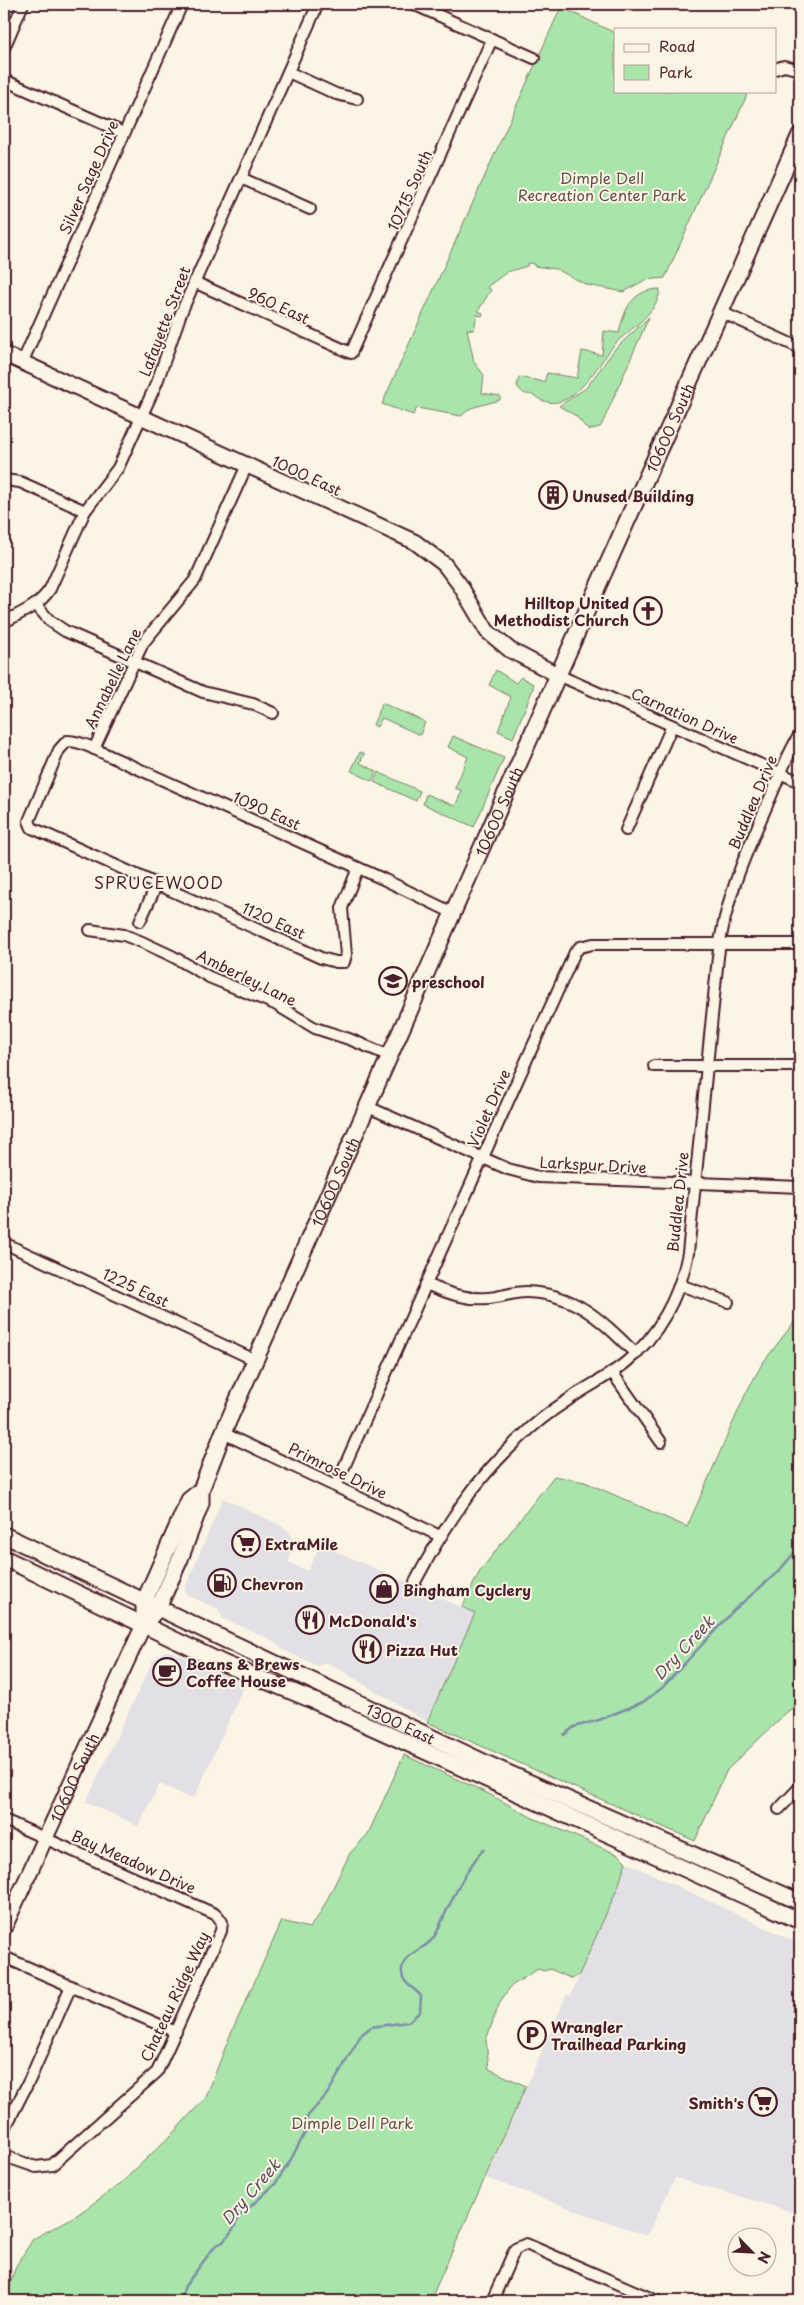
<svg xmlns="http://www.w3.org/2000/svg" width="804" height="2305" font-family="'Playpen Sans',sans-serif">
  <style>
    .built { fill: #e2e0e4 }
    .green { fill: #a9e4aa; stroke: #7a826a }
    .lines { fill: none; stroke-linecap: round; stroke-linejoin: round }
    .stream { stroke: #7b8ea8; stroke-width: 2.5 }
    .street-casing { stroke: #4a1f2b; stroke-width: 14 }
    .secondary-casing { stroke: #4a1f2b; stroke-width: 18 }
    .primary-casing { stroke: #4a1f2b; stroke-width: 19 }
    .street { stroke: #fcf5e5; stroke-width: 10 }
    .secondary { stroke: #fcf5e5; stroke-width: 14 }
    .primary { stroke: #fcf5e5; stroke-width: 15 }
    .labels { text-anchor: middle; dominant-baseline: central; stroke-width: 4; stroke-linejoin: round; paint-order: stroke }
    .street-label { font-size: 15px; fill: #4a1f2b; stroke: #fcf5e5 }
    .park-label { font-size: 15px; fill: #62504b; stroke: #fcf5e5 }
    .poi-label { font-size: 15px; font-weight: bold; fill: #4a1f2b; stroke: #fcf5e5; text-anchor: start }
    .neighbourhood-label { font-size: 16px; letter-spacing: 1px; fill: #4a1f2b; stroke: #fcf5e5 }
    .water-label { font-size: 16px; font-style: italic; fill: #5e4d5f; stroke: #fcf5e5 }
  </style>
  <rect width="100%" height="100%" fill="#fcf5e5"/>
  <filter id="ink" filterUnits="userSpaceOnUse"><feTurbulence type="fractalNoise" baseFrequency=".02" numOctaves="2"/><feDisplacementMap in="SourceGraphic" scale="10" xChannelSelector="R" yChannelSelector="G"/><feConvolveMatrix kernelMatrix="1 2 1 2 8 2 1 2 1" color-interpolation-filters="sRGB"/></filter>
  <g filter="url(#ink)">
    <g class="built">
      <path d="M223 1498 282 1526 289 1532 293 1541 289 1562 292 1564 308 1571 320 1544 475 1613 427 1722 327 1662 318 1666 285 1651 268 1638 222 1618 218 1609 187 1595 185 1588Z"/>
      <path d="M165 1651 173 1652 245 1684 195 1797H188L160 1784 138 1826 86 1802 153 1660Z"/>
      <path d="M626 1862 800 1944V2214L675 2178 647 2236 486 2178 567 1994 570 1996 574 1988 618 1887Z"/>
    </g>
    <g class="green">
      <path d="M561 7 615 33V91H740L747 95 665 278 645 280 624 292 587 285 556 269 534 266V264L528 263 527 266 507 272 487 287 491 290 478 311 483 313 482 316 477 315 474 330 467 329 474 362 484 375 482 393 500 396V400L471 408 461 416 417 408 413 415 382 404Z"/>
      <path d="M660 289C659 313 629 329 615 344 597 365 570 420 536 397 527 391 526 399 517 386L519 377 544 382 547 373 577 378 582 351 602 355 604 331 619 333C624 310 632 289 660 289Z"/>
      <path d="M649 317 602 424 600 427 588 430 576 416 559 406 586 388 615 349Z"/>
      <path d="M496 670 516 683 521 677 533 684V689L513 738 498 731 511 697 489 685Z"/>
      <path d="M382 703 425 722 420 735 382 718 377 727 373 725Z"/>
      <path d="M453 736 504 758 474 827 423 804 426 794 455 806 462 791 455 788 468 757 448 747Z"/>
      <path d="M360 752 364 754 360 763 376 771 372 781 351 771Z"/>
      <path d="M378 772 420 791 416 801 374 782Z"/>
      <path d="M800 1310V1703L787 1712 727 1770 695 1841 427 1722 475 1613 462 1607 480 1571 554 1476 585 1482 687 1527 746 1393 762 1364 798 1317Z"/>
      <path d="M404 1755 487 1793 531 1817 619 1855 626 1862 618 1887 579 1975 572 1979 550 1969 544 1971 538 1969 511 1986 500 2002 486 2040 489 2069 526 2086 430 2301H4L16 2266 33 2239 77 2215 119 2185 172 2134 206 2097 229 2038 282 1921 309 1928 320 1914 350 1853 368 1834Z"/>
    </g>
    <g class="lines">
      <g class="stream">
        <path d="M564 1735 574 1727 599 1720 643 1702 662 1688 734 1610 779 1571 800 1546"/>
        <path d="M180 2301 185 2286 215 2246 223 2242 234 2228 238 2218 275 2184 289 2163 306 2131 307 2117 328 2093 361 2035 371 2027 408 2022 420 2012 421 1996C414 1987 400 1983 402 1969 405 1951 425 1951 434 1937 438 1931 441 1923 444 1916 456 1892 466 1869 484 1849"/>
      </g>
      <defs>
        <g id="street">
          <path d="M413 4 534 58"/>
          <path d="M799 4 800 5"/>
          <path d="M4 48 23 4"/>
          <path d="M775 69 784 66 800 70"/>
          <path d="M288 72 336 94 357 99"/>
          <path d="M4 80 124 133"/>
          <path d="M241 178 310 209"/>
          <path d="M194 282 351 353 492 39"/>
          <path d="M721 312 800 348"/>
          <path d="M22 363 182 4"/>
          <path d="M4 480 20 482 85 511"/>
          <path d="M36 605 50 621 65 631 203 692 253 704 273 713"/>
          <path d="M4 622C22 612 38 607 50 589L85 511 118 468 157 382 181 313 318 4"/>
          <path d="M558 675 800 782"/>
          <path d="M94 749 143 643 195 580 247 465"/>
          <path d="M626 830 672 726"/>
          <path d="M358 868 342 908 346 955 344 962H336L321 958 39 831 32 828 29 821 59 750 67 741C82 741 98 751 112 757L383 879 453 913"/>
          <path d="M140 921 157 884"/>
          <path d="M90 930 124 935 142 942 172 956 209 977 275 1004 315 1028 349 1039 390 1056"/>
          <path d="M654 1066H800"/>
          <path d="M368 1107 508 1169 538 1177 800 1187"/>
          <path d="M4 1243 255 1360"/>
          <path d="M426 1284C447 1293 465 1300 488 1298 501 1297 513 1292 526 1292 576 1293 603 1322 636 1354"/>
          <path d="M680 1285 728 1302"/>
          <path d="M612 1372 661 1442"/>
          <path d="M223 1433 440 1536"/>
          <path d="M336 1485 575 952 580 947 593 944H800"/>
          <path d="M415 1582C443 1529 475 1479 520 1438 534 1424 551 1411 568 1400 586 1387 608 1377 625 1363 659 1336 680 1295 688 1253L718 957C724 900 748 848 771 796 780 775 788 753 800 734"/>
          <path d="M779 1809 800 1787"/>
          <path d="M4 1820 217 1915 222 1922 221 1931 157 2072 52 2165 36 2167 4 2156"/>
          <path d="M4 1957 176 2032"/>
          <path d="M4 2130 30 2079 71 1986"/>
          <path d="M492 2301 515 2249 526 2244 657 2301"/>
        </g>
        <g id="secondary">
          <path d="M4 354 415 542 444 564 460 585 487 631 510 650 558 675"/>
          <path id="s1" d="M4 1928 143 1626"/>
        </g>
        <g id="primary">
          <path id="s2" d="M4 1535 492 1766 800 1902"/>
          <path d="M4 1558 225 1664 310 1699 800 1921"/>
          <path d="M144 1612V1602L189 1500 201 1490"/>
          <path id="s3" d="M143 1626 158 1608 180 1559 201 1503V1490L223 1433 558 675 800 135"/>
        </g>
      </defs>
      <use href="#street" class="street-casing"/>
      <use href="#secondary" class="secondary-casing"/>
      <use href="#primary" class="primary-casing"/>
      <use href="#street" class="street"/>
      <use href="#secondary" class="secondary"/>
      <use href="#primary" class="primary"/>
    </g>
  </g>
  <defs>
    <symbol id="building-ring" viewBox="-11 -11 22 22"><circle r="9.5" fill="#fcf5e5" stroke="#4a1f2b" stroke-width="1.5"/><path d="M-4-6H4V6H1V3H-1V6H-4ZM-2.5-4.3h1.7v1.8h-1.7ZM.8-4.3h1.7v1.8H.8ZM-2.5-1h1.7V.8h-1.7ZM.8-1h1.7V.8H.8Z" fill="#4a1f2b"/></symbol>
    <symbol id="church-ring" viewBox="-11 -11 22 22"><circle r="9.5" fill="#fcf5e5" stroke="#4a1f2b" stroke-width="1.5"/><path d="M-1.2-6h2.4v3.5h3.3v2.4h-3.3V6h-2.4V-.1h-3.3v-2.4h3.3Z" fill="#4a1f2b"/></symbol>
    <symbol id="school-ring" viewBox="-11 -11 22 22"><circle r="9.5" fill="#fcf5e5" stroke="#4a1f2b" stroke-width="1.5"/><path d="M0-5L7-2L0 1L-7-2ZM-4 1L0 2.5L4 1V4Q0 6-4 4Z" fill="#4a1f2b"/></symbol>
    <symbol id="supermarket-ring" viewBox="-11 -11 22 22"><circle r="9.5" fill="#fcf5e5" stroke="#4a1f2b" stroke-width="1.5"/><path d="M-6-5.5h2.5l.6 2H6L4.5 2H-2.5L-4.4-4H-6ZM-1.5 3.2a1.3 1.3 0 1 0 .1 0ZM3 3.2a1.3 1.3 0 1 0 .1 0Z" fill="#4a1f2b"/></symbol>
    <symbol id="fuel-ring" viewBox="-11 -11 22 22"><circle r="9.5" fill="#fcf5e5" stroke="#4a1f2b" stroke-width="1.5"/><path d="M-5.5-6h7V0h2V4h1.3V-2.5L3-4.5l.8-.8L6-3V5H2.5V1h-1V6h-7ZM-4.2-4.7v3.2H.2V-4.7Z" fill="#4a1f2b"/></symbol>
    <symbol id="shop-ring" viewBox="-11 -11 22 22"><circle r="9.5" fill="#fcf5e5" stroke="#4a1f2b" stroke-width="1.5"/><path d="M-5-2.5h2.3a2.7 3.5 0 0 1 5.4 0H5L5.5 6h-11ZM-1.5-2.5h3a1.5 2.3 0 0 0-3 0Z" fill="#4a1f2b"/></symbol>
    <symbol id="restaurant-ring" viewBox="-11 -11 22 22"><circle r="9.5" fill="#fcf5e5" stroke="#4a1f2b" stroke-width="1.5"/><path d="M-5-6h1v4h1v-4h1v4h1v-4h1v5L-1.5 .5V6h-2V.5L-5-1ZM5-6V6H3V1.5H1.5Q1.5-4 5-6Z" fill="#4a1f2b"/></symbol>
    <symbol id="cafe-ring" viewBox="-11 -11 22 22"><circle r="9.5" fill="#fcf5e5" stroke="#4a1f2b" stroke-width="1.5"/><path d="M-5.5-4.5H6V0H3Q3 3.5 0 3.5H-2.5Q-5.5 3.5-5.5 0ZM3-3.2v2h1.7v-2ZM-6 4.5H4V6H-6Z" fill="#4a1f2b"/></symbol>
    <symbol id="parking-ring" viewBox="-11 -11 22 22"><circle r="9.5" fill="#fcf5e5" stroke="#4a1f2b" stroke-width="1.5"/><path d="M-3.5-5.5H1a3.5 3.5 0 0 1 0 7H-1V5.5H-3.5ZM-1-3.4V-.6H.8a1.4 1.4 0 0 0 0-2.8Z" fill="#4a1f2b"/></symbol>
  </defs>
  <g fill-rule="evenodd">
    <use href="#building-ring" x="537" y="479" width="32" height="32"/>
    <use href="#church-ring" x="632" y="595" width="32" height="32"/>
    <use href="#school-ring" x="377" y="965" width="32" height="32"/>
    <use href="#supermarket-ring" x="230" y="1527" width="32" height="32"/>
    <use href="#fuel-ring" x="206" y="1567" width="32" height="32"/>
    <use href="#shop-ring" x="368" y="1573" width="32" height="32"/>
    <use href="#restaurant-ring" x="294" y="1604" width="32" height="32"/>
    <use href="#restaurant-ring" x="351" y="1633" width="32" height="32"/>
    <use href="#cafe-ring" x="151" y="1656" width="32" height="32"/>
    <use href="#parking-ring" x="516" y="2019" width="32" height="32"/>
    <use href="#supermarket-ring" x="747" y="2086" width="32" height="32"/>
  </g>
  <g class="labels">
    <g class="street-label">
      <text transform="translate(88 177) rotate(-66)">Silver Sage Drive</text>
      <text transform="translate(409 190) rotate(-66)">10715 South</text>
      <text transform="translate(279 305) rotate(25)">960 East</text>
      <text transform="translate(164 321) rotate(-69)">Lafayette Street</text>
      <text stroke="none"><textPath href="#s3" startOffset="1311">10600 South</textPath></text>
      <text transform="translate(307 475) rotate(25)">1000 East</text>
      <text transform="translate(112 678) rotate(-64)">Annabelle Lane</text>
      <text transform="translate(685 715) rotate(24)">Carnation Drive</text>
      <text transform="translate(752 802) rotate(-67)">Buddlea Drive</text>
      <text transform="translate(267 810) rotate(24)">1090 East</text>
      <text stroke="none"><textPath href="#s3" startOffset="891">10600 South</textPath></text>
      <text transform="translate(274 920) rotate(24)">1120 East</text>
      <text transform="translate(247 977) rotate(26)">Amberley Lane</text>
      <text transform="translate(488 1108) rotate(-66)">Violet Drive</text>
      <text transform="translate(593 1164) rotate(3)">Larkspur Drive</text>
      <text stroke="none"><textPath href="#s3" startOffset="486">10600 South</textPath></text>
      <text transform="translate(677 1202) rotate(-84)">Buddlea Drive</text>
      <text transform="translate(136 1287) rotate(25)">1225 East</text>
      <text transform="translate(338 1470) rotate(26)">Primrose Drive</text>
      <text stroke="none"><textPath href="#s2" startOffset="439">1300 East</textPath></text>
      <text stroke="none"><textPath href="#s1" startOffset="166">10600 South</textPath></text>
      <text transform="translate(134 1861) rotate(24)">Bay Meadow Drive</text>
      <text transform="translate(174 1996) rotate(-65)">Chateau Ridge Way</text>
    </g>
    <g class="park-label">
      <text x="602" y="177">Dimple Dell<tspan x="602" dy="17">Recreation Center Park</tspan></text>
      <text x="352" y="2122">Dimple Dell Park</text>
    </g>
    <g class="poi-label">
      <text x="572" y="495">Unused Building</text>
      <text x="629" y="602" text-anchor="end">Hilltop United<tspan x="629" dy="17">Methodist Church</tspan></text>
      <text x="412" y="981">preschool</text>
      <text x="265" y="1543">ExtraMile</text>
      <text x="241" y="1583">Chevron</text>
      <text x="403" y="1589">Bingham Cyclery</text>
      <text x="329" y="1620">McDonald's</text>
      <text x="386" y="1649">Pizza Hut</text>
      <text x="186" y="1663">Beans &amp; Brews<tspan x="186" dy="17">Coffee House</tspan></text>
      <text x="551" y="2026">Wrangler<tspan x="551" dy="17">Trailhead Parking</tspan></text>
      <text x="744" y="2102" text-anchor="end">Smith's</text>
    </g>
    <g class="neighbourhood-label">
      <text x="159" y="882">SPRUCEWOOD</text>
    </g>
    <g class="water-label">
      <text transform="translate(683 1647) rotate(-47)">Dry Creek</text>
      <text transform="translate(250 2191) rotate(-49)">Dry Creek</text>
    </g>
  </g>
  <rect width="804" height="2305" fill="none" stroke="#fcf5e5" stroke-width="20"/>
  <rect x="10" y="10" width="784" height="2285" fill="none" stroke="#4a1f2b" stroke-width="2" filter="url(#ink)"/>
  <rect x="614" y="28" width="162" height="65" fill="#fcf5e5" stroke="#b59f9b"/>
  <rect x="624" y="44" width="25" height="8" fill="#fcf5e5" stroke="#b59f9b"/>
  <text x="659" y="52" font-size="15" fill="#4a1f2b">Road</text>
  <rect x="624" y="65" width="25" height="15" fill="#a9e4aa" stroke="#b59f9b"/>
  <text x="659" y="78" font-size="15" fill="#4a1f2b">Park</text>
  <g transform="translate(752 2252) rotate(114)"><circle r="24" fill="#fcf5e5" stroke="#b59f9b"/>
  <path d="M0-4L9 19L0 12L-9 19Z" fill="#4a1f2b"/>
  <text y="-8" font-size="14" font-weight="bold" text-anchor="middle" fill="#4a1f2b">N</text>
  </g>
</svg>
